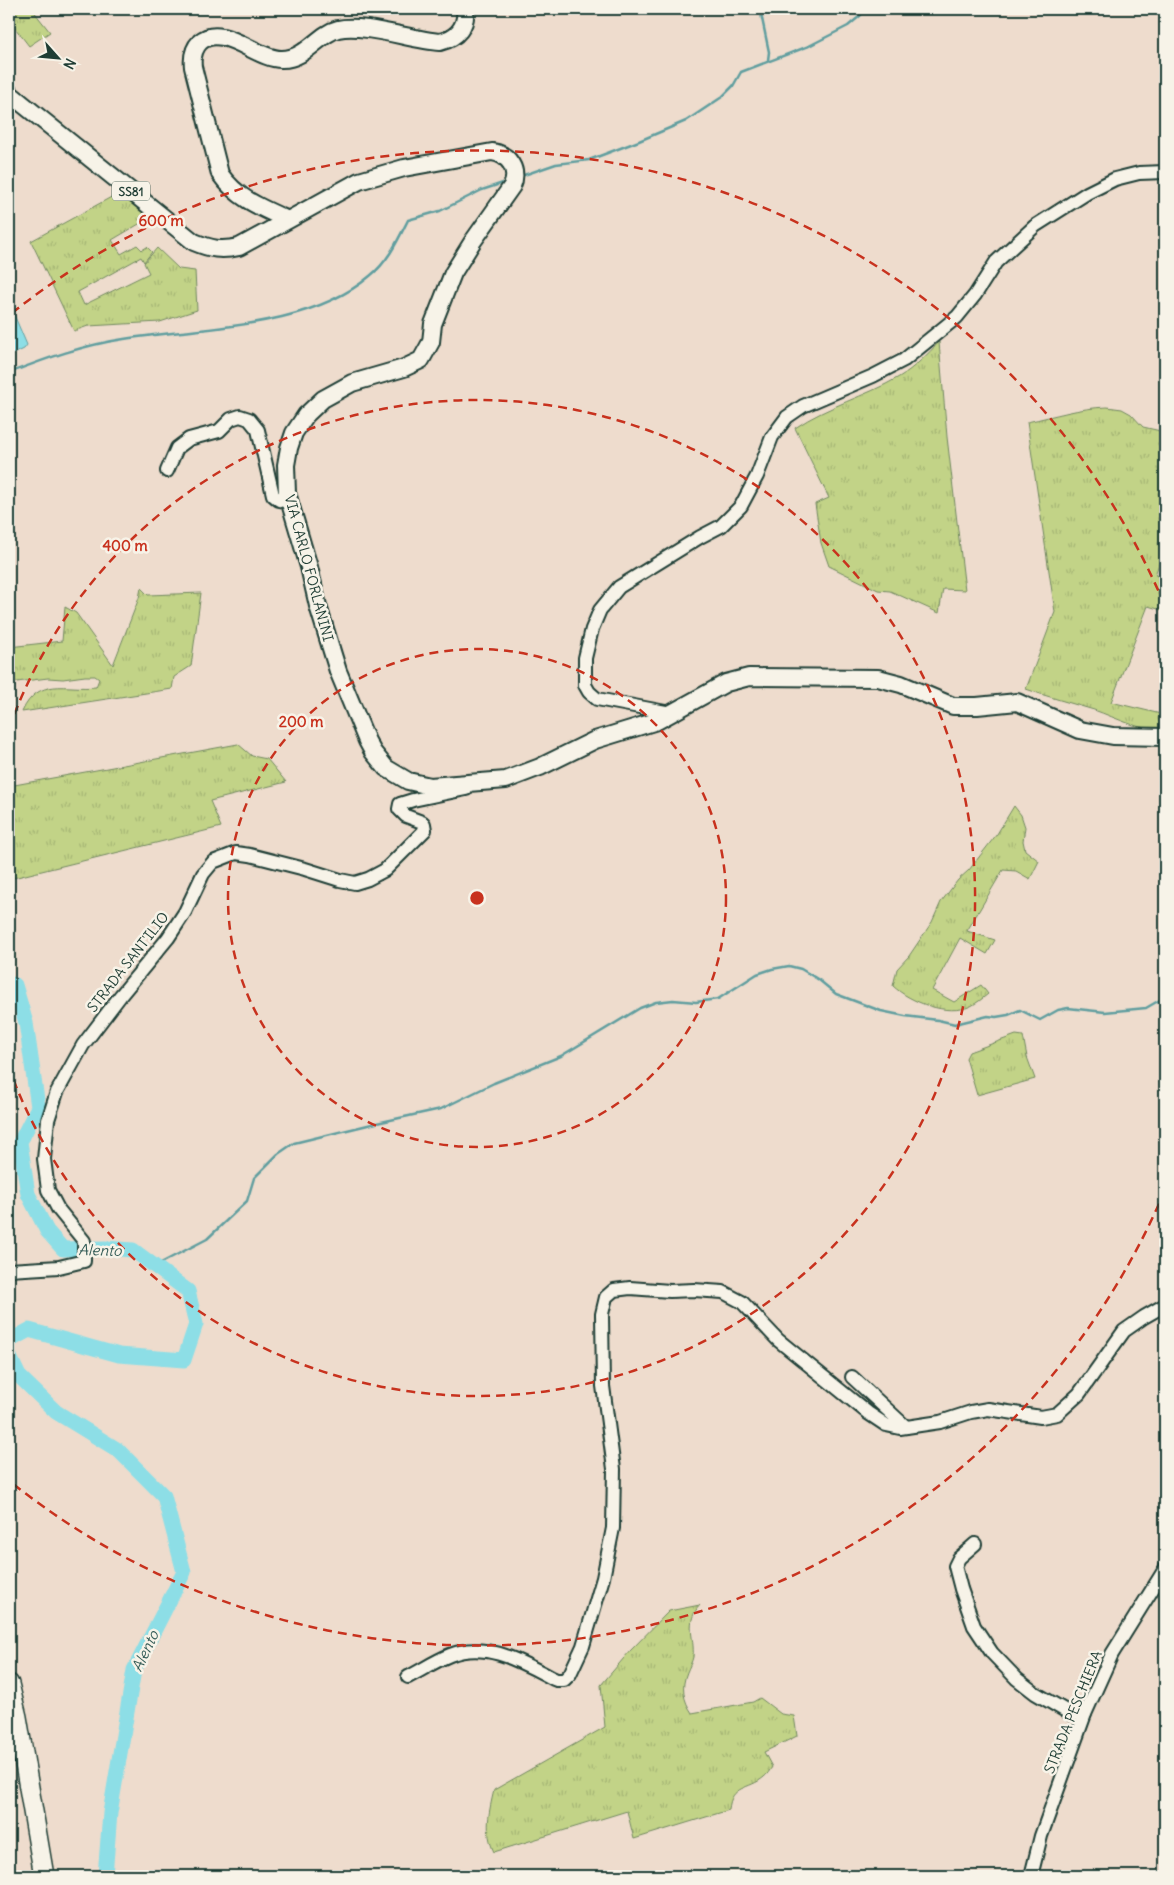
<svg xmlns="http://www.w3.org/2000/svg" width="1174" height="1885" font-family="Delius,sans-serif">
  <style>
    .grass { fill: url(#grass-tufts); stroke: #70885e }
    .water { fill: #8ddee6; stroke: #619e9f }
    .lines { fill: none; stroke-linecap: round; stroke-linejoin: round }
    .stream { stroke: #619e9f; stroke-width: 2.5 }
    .river { stroke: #8ddee6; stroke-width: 15 }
    .minor-casing { stroke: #1f3d34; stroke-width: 16 }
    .major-casing { stroke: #1f3d34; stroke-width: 20 }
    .highway-casing { stroke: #1f3d34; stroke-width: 22 }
    .minor { stroke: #f7f3e8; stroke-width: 12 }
    .major { stroke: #f7f3e8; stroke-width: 16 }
    .highway { stroke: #f7f3e8; stroke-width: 19 }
    .ring { fill: none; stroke: #c8321e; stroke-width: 2.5; stroke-dasharray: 9 6 }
    .labels { text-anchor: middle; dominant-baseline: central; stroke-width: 5; stroke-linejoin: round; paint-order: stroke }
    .shield { fill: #f7f3e8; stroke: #60746a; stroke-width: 1 }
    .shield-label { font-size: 12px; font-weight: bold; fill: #1f3d34 }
    .street-label { font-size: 14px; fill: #1f3d34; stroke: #f7f3e8 }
    .water-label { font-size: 15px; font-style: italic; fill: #355d58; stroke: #f7f3e8 }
    .centre { fill: #c8321e; stroke: #f7f3e8; stroke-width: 2.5 }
    .ring-label { font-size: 15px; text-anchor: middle; font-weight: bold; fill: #c8321e; stroke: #f7f3e8; stroke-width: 5; stroke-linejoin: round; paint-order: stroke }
  </style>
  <defs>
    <pattern id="grass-tufts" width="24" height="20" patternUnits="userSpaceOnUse" patternTransform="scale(1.25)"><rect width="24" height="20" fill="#c2d387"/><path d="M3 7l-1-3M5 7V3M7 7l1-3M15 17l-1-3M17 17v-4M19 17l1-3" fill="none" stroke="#a6b675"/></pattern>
  </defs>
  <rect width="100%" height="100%" fill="#eedccd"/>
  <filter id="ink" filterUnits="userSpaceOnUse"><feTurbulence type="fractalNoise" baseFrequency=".02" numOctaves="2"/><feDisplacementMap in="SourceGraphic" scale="10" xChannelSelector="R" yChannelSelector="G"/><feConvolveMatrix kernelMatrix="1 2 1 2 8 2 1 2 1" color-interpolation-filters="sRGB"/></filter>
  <g filter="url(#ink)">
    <g class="grass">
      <path d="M9 9H41L35 13 50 32 29 46 9 20Z"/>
      <path d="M126 189 156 214 112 240 121 254 137 245 142 250 147 247 152 252 144 262 141 257 78 292 84 305 149 273 144 263 157 248 179 269 195 271 197 310 160 322 88 326 74 331 31 241Z"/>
      <path d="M939 342 947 437 965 590 943 589 939 613 890 591 878 590 829 566 821 543 815 504 829 498 795 428C827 406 865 397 899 377 914 368 927 355 939 342Z"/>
      <path d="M1107 407 1122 409 1131 414 1143 427 1165 432V547L1155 575 1165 578V611L1148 606 1111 702 1165 715V730C1140 731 1117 718 1094 710 1071 703 1048 697 1026 689L1055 612 1027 422C1055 416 1079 408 1107 407Z"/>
      <path d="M141 588 148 595 201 593 191 666 174 677 172 689 22 712C38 676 66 690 96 687L99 679 95 676H85L63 679 48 678 9 683V647L62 641 65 607 76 613 113 665 139 598Z"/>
      <path d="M238 744 252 756 267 759 286 782 210 801 221 827 9 879V786Z"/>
      <path d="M1014 806 1021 815 1025 827 1023 841 1025 850 1039 861 1030 879 1016 871 1003 870 967 931 995 940 987 954 960 938 932 990 954 1002 981 985 988 994C983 998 977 1003 971 1006 948 1017 910 1002 893 986L897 969 909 956 932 922 941 902 958 880 969 870 997 834Z"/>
      <path d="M1016 1035 1023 1036 1027 1057 1035 1079 977 1095 966 1058 969 1052Z"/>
      <path d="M700 1605C684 1623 695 1636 693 1657 692 1662 689 1667 687 1672 681 1687 683 1700 692 1713L753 1702 760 1698 781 1714 794 1716 797 1736 764 1752 772 1767C770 1770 767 1775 764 1777 749 1790 731 1784 729 1810L634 1839 627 1811 494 1852C484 1831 489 1812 494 1790L605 1727 601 1685 630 1651 669 1611Z"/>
    </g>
    <path class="water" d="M9 303 27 345 24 349 9 356Z"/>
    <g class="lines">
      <g class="stream">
        <path d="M760 9 769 52 768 60"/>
        <path d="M521 176 556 164 589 160 639 141 686 121 722 97 733 86 741 72 809 46 848 26 860 16 866 9"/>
        <path d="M9 373C47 358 84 345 124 339 202 327 308 329 370 276 388 262 398 240 408 220L440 211 482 190 506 182"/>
        <path d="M155 1266 207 1239 247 1201 254 1178 278 1154 294 1143 372 1124 441 1109 494 1083 561 1056 640 1008 656 1002 673 1000 696 1002 718 999 757 974 772 969 789 966 801 969 819 980 836 994 881 1011 905 1016 938 1020 955 1024 988 1016 996 1017 1008 1015 1020 1010 1040 1020 1058 1010 1068 1008 1105 1012 1146 1008 1165 997"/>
      </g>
      <g class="river">
        <path d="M9 983 15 985 26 1023 38 1107 20 1142 28 1194 47 1231 63 1249 105 1248 133 1250 188 1291 196 1324 184 1360 119 1355 29 1330 9 1341"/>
        <path d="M9 1355 19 1376 56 1412 118 1450 164 1496 184 1572 134 1670 110 1813 105 1876"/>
      </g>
      <defs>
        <g id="minor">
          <path d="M167 471 177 448 189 439 219 431 231 419 240 416 249 419 258 430 273 495 279 500 290 502"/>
          <path d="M671 713 597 699 589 692 585 685V658L592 629 600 610 619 587 700 537 721 526 741 506 757 476 772 437 787 417 803 406 873 376 904 360 957 317 975 295 996 262 1035 226 1087 193 1115 179 1139 173 1165 172"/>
          <path d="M9 1270 59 1267 84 1261V1241L58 1209 48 1190 44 1159 48 1120 57 1092 83 1045 121 995 168 938 185 912 203 874 213 862 236 853 250 855 305 869 340 880 355 883 368 879 385 870 425 830 424 824 422 822 406 816 399 809 400 804 413 800 466 789"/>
          <path d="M852 1377 906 1427"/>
          <path d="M975 1544 959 1558 955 1566 961 1589 974 1626 992 1653 1017 1679 1035 1693 1071 1714H1085"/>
          <path d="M408 1677C422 1670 435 1661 450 1655 487 1640 523 1663 556 1680H564L570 1674 583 1646 603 1578 613 1528 614 1469 603 1386 602 1314 606 1297 614 1290 630 1288 670 1291 694 1290 723 1292 742 1302 778 1340 868 1413 886 1425 900 1428 940 1422 971 1412 988 1409 1041 1417 1057 1414 1079 1394 1124 1331 1144 1317 1165 1305"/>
          <path d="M1031 1876 1041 1836 1085 1714 1112 1654 1165 1569"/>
        </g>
        <g id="major">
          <path d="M9 93 194 242C211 249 221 251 239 247L359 181 404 168 492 152C509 154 519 170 512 186L473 241 453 273 433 324 431 342 421 360 404 368 352 383 323 399 306 415 294 433 289 448 286 465 287 493 309 567 318 606 338 671 367 741 373 752 386 768 408 781 430 786 506 780 540 767 595 740 657 721 726 683 749 677 878 678 901 684 953 706H977L1017 702 1080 730 1113 736 1165 737"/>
          <path d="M286 219C259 207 237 198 220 174L193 67C192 58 193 49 200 42 222 22 257 60 282 59 306 59 318 34 338 29 364 23 411 40 440 42 457 38 467 26 465 9"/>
        </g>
        <path id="highway" d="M9 1684 17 1717 44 1876"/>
      </defs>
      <use href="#minor" class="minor-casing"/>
      <use href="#major" class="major-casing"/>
      <use href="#highway" class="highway-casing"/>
      <use href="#minor" class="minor"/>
      <use href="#major" class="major"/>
      <use href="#highway" class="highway"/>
    </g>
  </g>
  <g class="ring">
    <circle cx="477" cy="898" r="249"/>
    <path d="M9 728A498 498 0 1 1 9 1068"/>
    <path d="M1165 1190A747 747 0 0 1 12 1483M12 313A747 747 0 0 1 1165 606"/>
  </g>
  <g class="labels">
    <rect class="shield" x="112" y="181.5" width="38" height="19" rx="4"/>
    <g class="shield-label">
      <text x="131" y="191">SS81</text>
    </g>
    <g class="street-label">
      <text transform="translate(309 568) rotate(75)">VIA CARLO FORLANINI</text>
      <text transform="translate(128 962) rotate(-52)">STRADA SANT'ILIO</text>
      <text transform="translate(1073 1712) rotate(-68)">STRADA PESCHIERA</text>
    </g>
    <g class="water-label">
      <text transform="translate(100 1250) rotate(1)">Alento</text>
      <text transform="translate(145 1651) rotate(-65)">Alento</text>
    </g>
  </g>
  <circle cx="477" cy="898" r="8" class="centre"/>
  <g class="ring-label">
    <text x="161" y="226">600 m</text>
    <text x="125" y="551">400 m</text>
    <text x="301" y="727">200 m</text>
  </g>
  <rect width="1174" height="1885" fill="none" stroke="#f7f3e8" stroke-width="30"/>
  <rect x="15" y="15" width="1144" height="1855" fill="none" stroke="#1f3d34" stroke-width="2" filter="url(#ink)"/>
  <g transform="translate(58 58) rotate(117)" stroke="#f7f3e8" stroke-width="4" paint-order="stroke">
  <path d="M0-4L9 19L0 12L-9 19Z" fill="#1f3d34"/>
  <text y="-8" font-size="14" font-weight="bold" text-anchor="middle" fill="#1f3d34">N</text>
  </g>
</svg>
